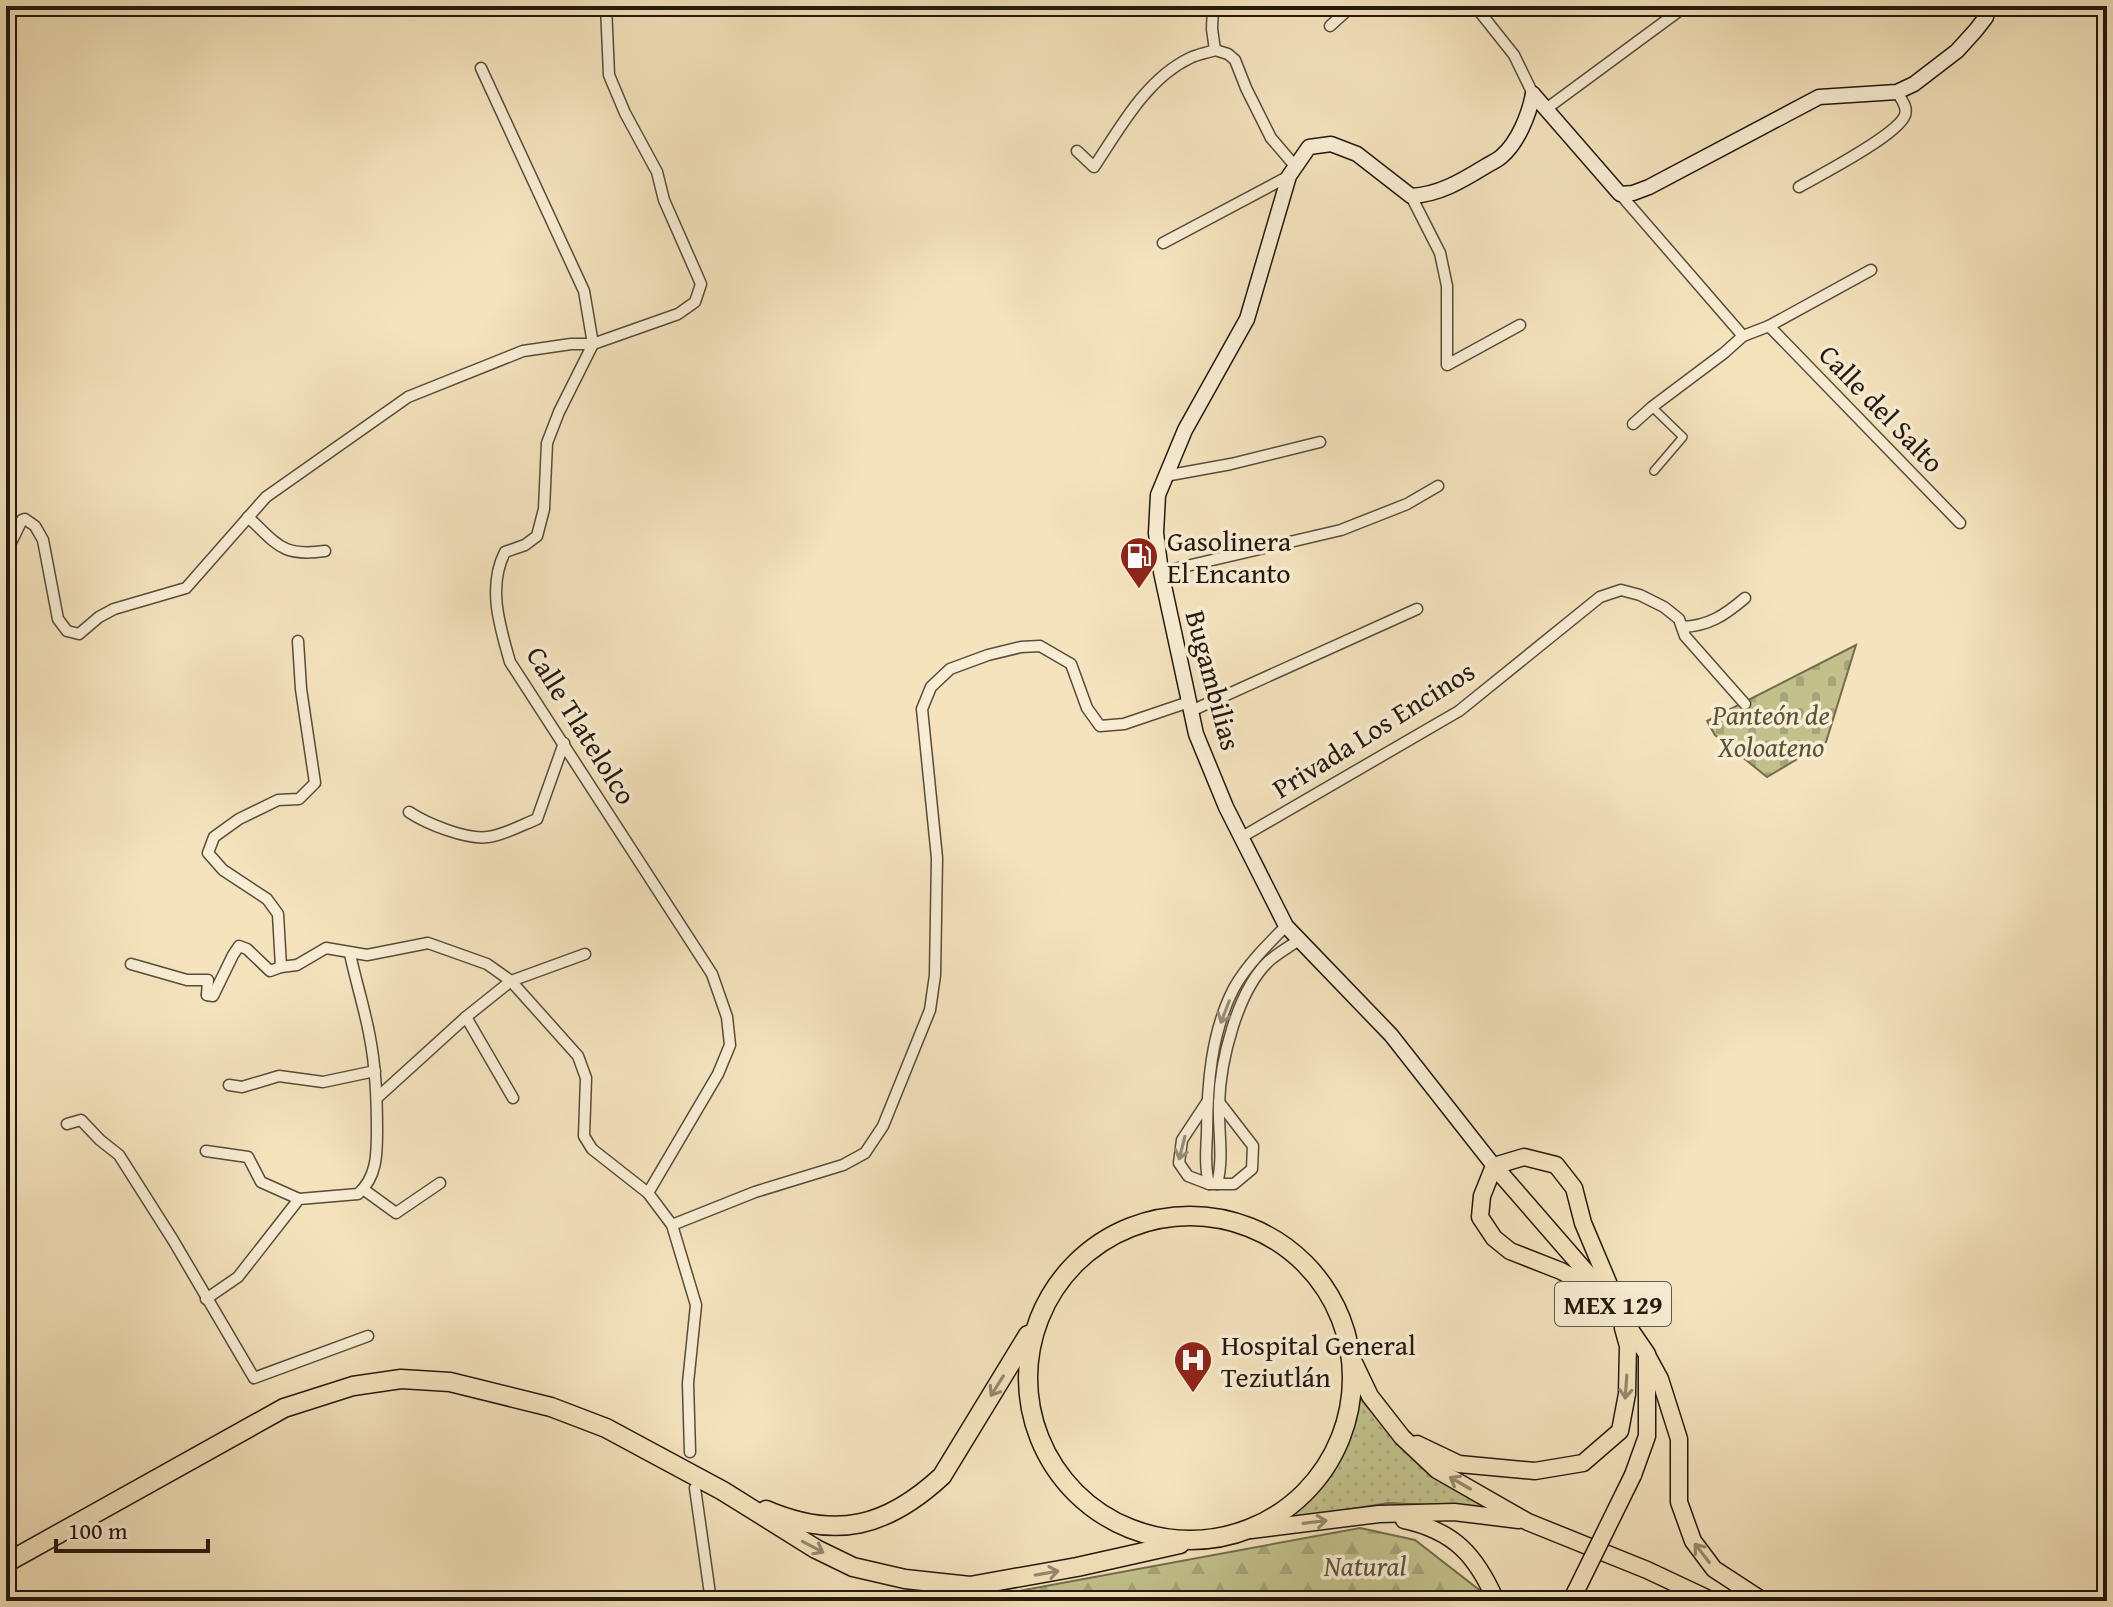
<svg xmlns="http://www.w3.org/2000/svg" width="2113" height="1607" font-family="'Gentium Book Plus',serif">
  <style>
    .forest { fill: url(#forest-firs); stroke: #726d4d; stroke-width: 2 }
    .cemetery { fill: url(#cemetery-stones); stroke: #726d4d; stroke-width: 2 }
    .park { fill: url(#park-dots); stroke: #726d4d; stroke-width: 2 }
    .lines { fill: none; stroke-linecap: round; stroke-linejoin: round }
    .pedestrian-casing { stroke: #574c3a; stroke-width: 10 }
    .minor-casing { stroke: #574c3a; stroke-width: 13 }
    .secondary-casing { stroke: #23190e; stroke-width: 17 }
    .primary-casing { stroke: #23190e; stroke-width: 19 }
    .motorway-casing { stroke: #23190e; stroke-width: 21 }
    .pedestrian { stroke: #f8edd4; stroke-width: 7 }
    .minor { stroke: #f8edd4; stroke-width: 10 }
    .secondary { stroke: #f8edd4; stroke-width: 14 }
    .primary { stroke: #f4e3bd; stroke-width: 16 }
    .motorway { stroke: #f4e3bd; stroke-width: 18 }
    .primary-bridge-casing { stroke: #23190e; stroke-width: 19; stroke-linecap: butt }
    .primary-bridge { stroke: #f4e3bd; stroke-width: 16 }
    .oneway { stroke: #988e7b }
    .oneway2 { stroke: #96886e }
    .labels { text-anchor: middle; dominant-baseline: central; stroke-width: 7; stroke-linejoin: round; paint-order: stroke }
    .shield { fill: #f8edd4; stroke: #635949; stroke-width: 2 }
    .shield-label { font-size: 26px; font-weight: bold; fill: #23190e }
    .street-label { font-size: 28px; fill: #23190e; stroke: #f8edd4 }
    .poi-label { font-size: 28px; fill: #23190e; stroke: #f8edd4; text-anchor: start }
    .park-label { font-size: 28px; font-style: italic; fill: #5b543a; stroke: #f8edd4 }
  </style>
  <defs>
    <pattern id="forest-firs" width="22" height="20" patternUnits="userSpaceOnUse" patternTransform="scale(2)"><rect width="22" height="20" fill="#c2c18c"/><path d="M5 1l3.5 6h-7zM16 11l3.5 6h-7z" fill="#a6a578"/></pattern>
    <pattern id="cemetery-stones" width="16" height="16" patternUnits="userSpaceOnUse" patternTransform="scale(2)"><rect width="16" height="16" fill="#c2c18c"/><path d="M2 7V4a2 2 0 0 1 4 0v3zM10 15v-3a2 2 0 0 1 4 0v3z" fill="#a6a578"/></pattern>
    <pattern id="park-dots" width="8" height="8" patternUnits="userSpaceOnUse" patternTransform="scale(2)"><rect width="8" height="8" fill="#c2c18c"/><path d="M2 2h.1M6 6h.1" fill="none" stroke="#a6a578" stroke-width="1.8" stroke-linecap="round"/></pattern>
  </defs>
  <rect width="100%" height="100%" fill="#f4e3bd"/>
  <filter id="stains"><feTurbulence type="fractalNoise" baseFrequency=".0025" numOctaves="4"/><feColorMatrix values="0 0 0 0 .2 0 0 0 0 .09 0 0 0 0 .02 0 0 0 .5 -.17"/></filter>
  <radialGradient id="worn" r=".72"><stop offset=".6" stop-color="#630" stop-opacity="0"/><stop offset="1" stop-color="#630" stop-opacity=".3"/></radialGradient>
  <path class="forest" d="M1360 1528 1415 1540 1487 1596 1486 1601H986L991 1596Z"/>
  <path class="cemetery" d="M1856 645 1826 742 1767 777 1715 735 1707 721Z"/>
  <path class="park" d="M1355 1392 1408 1454 1484 1507 1388 1503 1285 1520 1323 1478 1349 1424Z"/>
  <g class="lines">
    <defs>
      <path id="pedestrian" d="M1652 407 1683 437 1654 471"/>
      <g id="minor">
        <path d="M1213 6 1212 29 1215 50"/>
        <path d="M1475 6 1514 55 1533 94"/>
        <path d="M1330 26 1352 6"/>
        <path d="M1215 50 1228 54 1235 60 1246 88 1271 138 1295 166"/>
        <path d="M481 68 584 291 593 344"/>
        <path d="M1546 109 1679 11"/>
        <path d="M1077 151 1094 167C1120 128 1146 79 1190 58 1198 54 1207 53 1215 50"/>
        <path d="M1799 187C1820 175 1898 135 1905 115 1908 107 1901 99 1897 92"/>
        <path d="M1620 194 1743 336"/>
        <path d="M1411 196 1440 253 1447 286V365L1520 325"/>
        <path d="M1163 243 1289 176"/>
        <path d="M1769 326 1960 523"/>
        <path d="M593 344 559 412 547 443 544 509 537 536 525 545 505 552C487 587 500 627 510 662L712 974 727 1017 730 1045 718 1074 648 1193"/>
        <path d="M1633 424 1652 407 1724 353 1743 336 1769 326 1871 270"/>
        <path d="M1165 476 1231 464 1320 442"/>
        <path d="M248 517C278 545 282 557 325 551"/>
        <path d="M6 553 22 520 25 519 35 526 43 540 58 619 67 631 79 634 99 617 114 609 186 588 266 497 408 397 523 351 571 344H593L678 314 695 302 701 284 664 200 657 172 625 113 609 75 606 6"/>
        <path d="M1161 572 1341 530 1407 504 1438 486"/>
        <path d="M1682 627C1709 626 1725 615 1745 598"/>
        <path d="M298 641 301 689 315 783 299 799 278 800 239 819 214 837 208 853 223 870 267 899 278 914 281 967 297 965 326 948 367 955 428 943 487 964 511 981 578 1056 586 1078 584 1136 592 1149 648 1193 672 1225 696 1305 688 1383 690 1452"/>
        <path d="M1191 711 1417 609"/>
        <path d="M409 812C427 824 467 840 488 837 504 835 522 825 537 819L564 743"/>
        <path d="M1242 837 1459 711 1600 597 1621 590 1640 595 1664 607 1679 619 1685 636 1745 704"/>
        <path d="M131 964 187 980H208L207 995"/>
        <path d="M207 995 213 996 233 955 239 946 247 949 270 971 281 967"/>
        <path d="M466 1017 513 1098"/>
        <path d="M229 1085 242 1087 279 1076 323 1082 375 1071"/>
        <path d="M378 1097 466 1017 511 981 585 954"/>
        <path d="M1207 1102 1182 1140 1179 1163 1188 1176 1209 1184H1234L1252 1169 1253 1146 1219 1102"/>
        <path d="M67 1124 81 1120 100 1140 119 1155 173 1240 254 1378 368 1336"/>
        <path d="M206 1151 248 1157 261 1182 299 1199"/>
        <path d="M1209 1184C1205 1168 1206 1151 1207 1134 1207 1086 1211 1032 1234 988 1247 965 1267 945 1286 926"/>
        <path d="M1217 1184C1224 1158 1218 1131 1219 1104 1220 1062 1237 991 1269 961 1278 953 1289 947 1299 940"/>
        <path d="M363 1189 396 1213 440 1183"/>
        <path d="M672 1225 755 1192 843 1165 865 1153 883 1126 930 1010 935 975 937 858 922 709 931 687 950 669 988 655 1021 647 1040 646 1071 664 1087 708 1100 726 1124 724 1189 702"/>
        <path d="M206 1299 238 1277 299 1199 358 1194C377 1177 377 1154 377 1131 377 1100 376 1069 370 1038 365 1010 356 982 350 954"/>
        <path d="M695 1488 711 1601"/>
      </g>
      <g id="secondary">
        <path d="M1533 94 1620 194 1633 193 1649 187 1819 97 1897 92 1914 84 1957 51 1976 30 1986 17 1988 6"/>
        <path d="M1494 1166 1391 1035 1286 926 1226 807 1196 734 1161 572 1156 533 1158 495 1185 430 1247 319 1289 176 1309 147 1331 144 1357 154 1411 196C1439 195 1463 180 1486 166 1491 163 1498 160 1502 156 1518 142 1529 115 1533 94"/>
      </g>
      <g id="primary">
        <path d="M1524 1157 1556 1165 1574 1188 1583 1223 1610 1287 1607 1296 1561 1271 1510 1251 1494 1238 1480 1217 1482 1196 1494 1166Z"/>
        <path d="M1494 1166 1607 1296 1647 1354V1436L1633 1475"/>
        <path d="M1349 1352 1370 1396 1402 1437 1437 1470 1528 1522 1647 1570 1713 1601"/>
        <path d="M1648 1357 1660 1379 1679 1439V1502L1693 1541 1714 1569 1763 1601"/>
        <path d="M1417 1444 1459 1464 1535 1471 1583 1463 1620 1431 1627 1394 1628 1346 1623 1328"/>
        <path d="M1404 1520C1454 1531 1476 1555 1496 1601"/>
        <path d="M1251 1530 1379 1514 1454 1512 1519 1520"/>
      </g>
      <g id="motorway">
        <circle cx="1190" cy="1378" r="162"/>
        <path d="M766 1510C836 1540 887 1527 942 1476L1028 1335"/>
        <path d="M6 1563 284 1408 353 1386 401 1379 450 1382 551 1407 606 1428 723 1491 816 1549 853 1567 905 1579 970 1586 1077 1567 1180 1544"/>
      </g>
    </defs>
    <use href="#pedestrian" class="pedestrian-casing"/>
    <use href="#minor" class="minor-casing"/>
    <use href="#secondary" class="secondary-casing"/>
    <use href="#primary" class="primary-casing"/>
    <use href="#motorway" class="motorway-casing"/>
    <use href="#pedestrian" class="pedestrian"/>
    <use href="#minor" class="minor"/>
    <use href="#secondary" class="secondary"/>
    <use href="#primary" class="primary"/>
    <use href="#motorway" class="motorway"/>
    <defs>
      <path id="primary-bridge" d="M1571 1601 1633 1475"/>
    </defs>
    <use href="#primary-bridge" class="primary-bridge-casing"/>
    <use href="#primary-bridge" class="primary-bridge"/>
  </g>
  <defs><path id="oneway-shaft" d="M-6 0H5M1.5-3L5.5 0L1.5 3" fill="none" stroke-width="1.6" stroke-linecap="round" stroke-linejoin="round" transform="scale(2)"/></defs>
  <g class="oneway">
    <use href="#oneway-shaft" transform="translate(1225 1012) rotate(111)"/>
    <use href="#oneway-shaft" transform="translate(1182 1148) rotate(104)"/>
  </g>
  <g class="oneway2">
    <use href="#oneway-shaft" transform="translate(997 1386) rotate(122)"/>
    <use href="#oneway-shaft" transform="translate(1626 1387) rotate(94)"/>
    <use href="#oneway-shaft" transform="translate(1460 1483) rotate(-150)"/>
    <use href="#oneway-shaft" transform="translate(1315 1522) rotate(-7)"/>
    <use href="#oneway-shaft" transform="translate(813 1547) rotate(28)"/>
    <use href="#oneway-shaft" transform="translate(1702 1553) rotate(-128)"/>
    <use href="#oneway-shaft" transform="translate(1047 1573) rotate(-10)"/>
  </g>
  <defs>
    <symbol id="fuel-pin" viewBox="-11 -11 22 30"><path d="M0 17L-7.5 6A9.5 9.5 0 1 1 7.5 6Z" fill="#8f2418" stroke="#f8edd4"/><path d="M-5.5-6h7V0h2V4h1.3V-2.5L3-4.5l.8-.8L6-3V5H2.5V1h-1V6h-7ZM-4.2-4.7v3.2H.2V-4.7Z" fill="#fff"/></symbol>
    <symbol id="hospital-pin" viewBox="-11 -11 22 30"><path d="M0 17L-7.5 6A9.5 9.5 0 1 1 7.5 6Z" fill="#8f2418" stroke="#f8edd4"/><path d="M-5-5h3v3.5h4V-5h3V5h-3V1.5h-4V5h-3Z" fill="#fff"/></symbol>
  </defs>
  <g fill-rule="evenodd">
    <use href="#fuel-pin" x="1117" y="534" width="44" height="60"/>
    <use href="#hospital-pin" x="1171" y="1338" width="44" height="60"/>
  </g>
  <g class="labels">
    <rect class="shield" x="1555" y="1282" width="116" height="44" rx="6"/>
    <g class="shield-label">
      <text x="1613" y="1304">MEX 129</text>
    </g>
    <g class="street-label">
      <text transform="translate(1882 408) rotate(46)">Calle del Salto</text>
      <text transform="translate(1214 680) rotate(75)">Bugambilias</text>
      <text transform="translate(582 725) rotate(58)">Calle Tlatelolco</text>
      <text transform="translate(1373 729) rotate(-32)">Privada Los Encinos</text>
    </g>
    <g class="poi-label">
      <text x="1167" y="540">Gasolinera<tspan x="1167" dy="32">El Encanto</tspan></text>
      <text x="1221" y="1344">Hospital General<tspan x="1221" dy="32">Teziutlán</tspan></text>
    </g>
    <g class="park-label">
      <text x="1771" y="714">Panteón de<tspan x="1771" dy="32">Xoloateno</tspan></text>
      <text x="1365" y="1565">Natural</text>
    </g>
  </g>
  <rect width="2113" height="1607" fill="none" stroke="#f4e3bd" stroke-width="32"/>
  <rect x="8" y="8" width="2097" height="1591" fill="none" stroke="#23190e" stroke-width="4"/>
  <rect x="16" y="16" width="2081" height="1575" fill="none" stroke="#23190e" stroke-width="2"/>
  <path d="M56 1539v12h152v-12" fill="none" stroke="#23190e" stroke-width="4"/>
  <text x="68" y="1539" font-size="24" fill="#23190e" stroke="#f8edd4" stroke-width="6" paint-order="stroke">100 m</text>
  <rect width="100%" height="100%" filter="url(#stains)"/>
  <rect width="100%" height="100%" fill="url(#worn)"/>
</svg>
